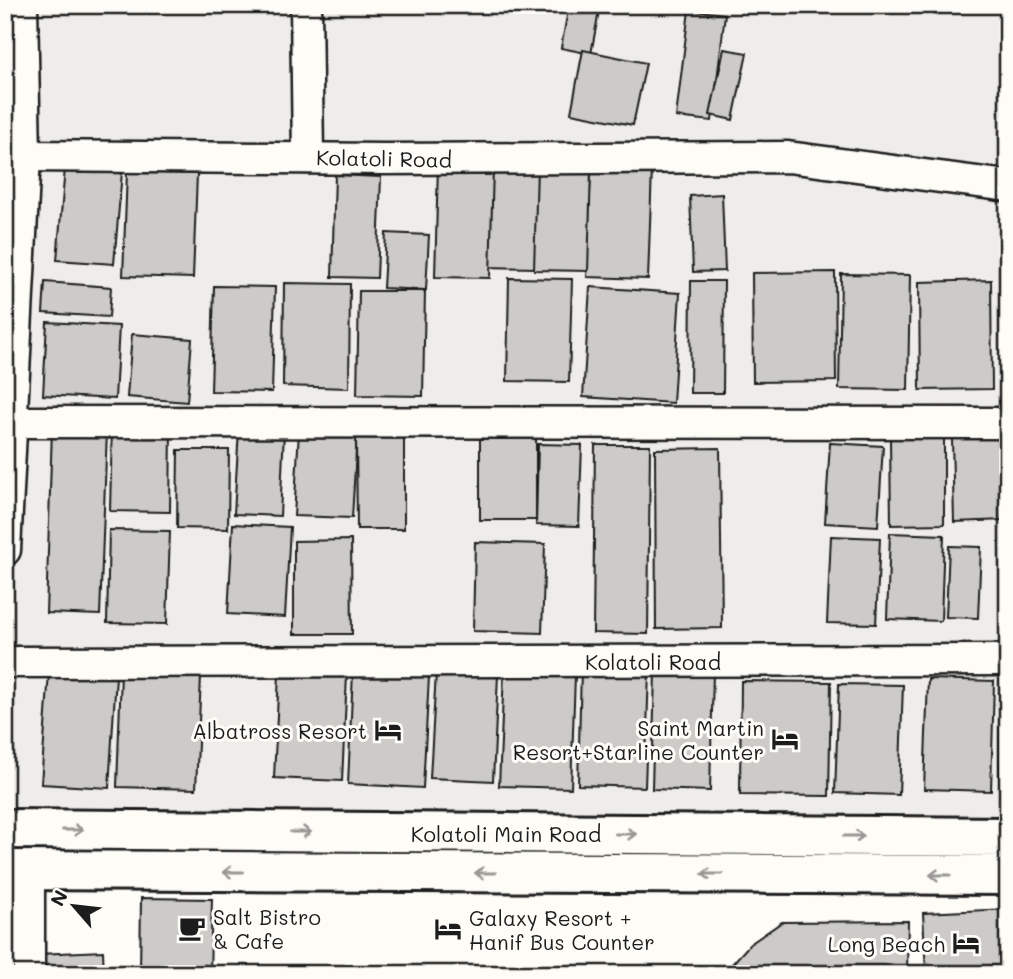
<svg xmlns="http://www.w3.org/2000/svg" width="1013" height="979" font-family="Mali,sans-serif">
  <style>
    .built { fill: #eeede9 }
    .building { fill: #cccbc8; stroke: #1c1c1c; stroke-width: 2 }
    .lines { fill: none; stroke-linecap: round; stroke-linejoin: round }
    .minor-casing { stroke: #1c1c1c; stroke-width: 35 }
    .highway-casing { stroke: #1c1c1c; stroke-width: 44 }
    .minor { stroke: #fdfcf7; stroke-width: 30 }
    .highway { stroke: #fdfcf7; stroke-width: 38 }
    .oneway { stroke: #989794 }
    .labels { text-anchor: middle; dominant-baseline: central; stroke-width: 6; stroke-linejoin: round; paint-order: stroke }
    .street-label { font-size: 21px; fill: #1c1c1c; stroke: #fdfcf7 }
    .poi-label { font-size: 21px; fill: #1c1c1c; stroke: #fdfcf7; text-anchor: end }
  </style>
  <rect width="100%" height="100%" fill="#fdfcf7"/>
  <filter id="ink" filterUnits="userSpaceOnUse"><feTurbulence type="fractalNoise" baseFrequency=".0143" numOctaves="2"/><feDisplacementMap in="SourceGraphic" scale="14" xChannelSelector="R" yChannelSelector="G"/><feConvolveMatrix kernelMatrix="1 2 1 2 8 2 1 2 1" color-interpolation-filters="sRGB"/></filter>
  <g filter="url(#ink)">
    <path class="built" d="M5 5H1008V842L5 835Z"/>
    <g class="building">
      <path d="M569 5 599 11 591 54 561 48Z"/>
      <path d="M689 10 725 14 712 121 676 117Z"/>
      <path d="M724 49 747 53 733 120 710 115Z"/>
      <path d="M583 50 646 63 633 125 571 113Z"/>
      <path d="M490 159 539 161 536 268 486 267Z"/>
      <path d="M438 165 493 166 490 278 435 277Z"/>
      <path d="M591 167 652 169 648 279 587 277Z"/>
      <path d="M65 168 122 172 114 264 57 260Z"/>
      <path d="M537 168 591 169 588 271 534 270Z"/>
      <path d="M127 172 197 174 193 278 123 276Z"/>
      <path d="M335 175 381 177 377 278 332 277Z"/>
      <path d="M722 194 725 271 693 272 690 196Z"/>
      <path d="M386 233 429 235 426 290 383 288Z"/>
      <path d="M835 272 836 381 753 382 752 273Z"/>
      <path d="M841 274 910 275 908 390 839 389Z"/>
      <path d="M509 278 572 279 569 382 507 381Z"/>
      <path d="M991 280 992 389 920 390 919 282Z"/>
      <path d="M691 281H724L723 393H690Z"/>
      <path d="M45 282 111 287 109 317 43 313Z"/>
      <path d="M284 283 350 284 349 388 283 386Z"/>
      <path d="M214 286 275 287 272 392 211 391Z"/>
      <path d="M590 287 680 293 673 403 583 397Z"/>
      <path d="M359 291H425L423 396 357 395Z"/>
      <path d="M47 322 119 326 115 399 43 395Z"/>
      <path d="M132 334 192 339 187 402 127 397Z"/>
      <path d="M112 428H171L170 512 110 511Z"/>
      <path d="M52 429 107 430 100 615 46 613Z"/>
      <path d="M239 429 284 431 280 516 234 514Z"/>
      <path d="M299 431 357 433 352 518 294 516Z"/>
      <path d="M536 433V520H480V434Z"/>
      <path d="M944 436V524L891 525 890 437Z"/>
      <path d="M1004 436 1006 520 954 522 952 438Z"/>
      <path d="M356 437H404V529H357Z"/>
      <path d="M830 443 883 446 878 526 825 523Z"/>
      <path d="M538 444 582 445 579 526 536 525Z"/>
      <path d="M595 445H650L648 634 593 633Z"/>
      <path d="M720 448 722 628 656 629 655 449Z"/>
      <path d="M178 450H229L228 529 177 528Z"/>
      <path d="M233 524 290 527 285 617 228 614Z"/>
      <path d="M109 530 170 531 167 624 107 623Z"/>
      <path d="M890 533 944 535 941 621 887 619Z"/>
      <path d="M831 536 880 538 876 624 827 623Z"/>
      <path d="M351 540 352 634H294V541Z"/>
      <path d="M475 542 545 544 542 633 473 631Z"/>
      <path d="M949 546 981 547 978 618 946 617Z"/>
      <path d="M581 669 649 671 645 787 578 785Z"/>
      <path d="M655 671 713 672 710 791 652 789Z"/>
      <path d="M49 672 116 676 109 788 41 784Z"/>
      <path d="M353 672 429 676 423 788 348 784Z"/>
      <path d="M436 672 498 675 493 781 430 778Z"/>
      <path d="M504 672 575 675 571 788 499 786Z"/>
      <path d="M121 673 201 676 196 789 117 787Z"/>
      <path d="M279 673 347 675 342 781 274 778Z"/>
      <path d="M928 679 994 681 991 791 924 789Z"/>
      <path d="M741 681 831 682 829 796 740 795Z"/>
      <path d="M1001 682H1008V797L1000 796Z"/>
      <path d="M839 684 903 685 899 795 835 793Z"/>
      <path d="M141 898 212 899 210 974H140Z"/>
      <path d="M17 903 19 930 5 931V904Z"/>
      <path d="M1008 909V974H926L923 913Z"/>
      <path d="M908 921 907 974H723L750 944 782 922Z"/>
      <path d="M103 951 104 974H38V954Z"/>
    </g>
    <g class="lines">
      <defs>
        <g id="minor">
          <path d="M306 5 308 157"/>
          <path d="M25 156 384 159 788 157 1008 186"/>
          <path d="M13 422 1008 423"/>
          <path d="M5 550 25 156 22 5"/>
          <path d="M5 662 1008 660"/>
          <path d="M29 974V871"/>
        </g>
        <g id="highway">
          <path d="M5 829 1008 837"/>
          <path d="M5 870 1008 875"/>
        </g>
      </defs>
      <use href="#minor" class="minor-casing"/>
      <use href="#highway" class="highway-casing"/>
      <use href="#minor" class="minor"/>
      <use href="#highway" class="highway"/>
    </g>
    <defs><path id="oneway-shaft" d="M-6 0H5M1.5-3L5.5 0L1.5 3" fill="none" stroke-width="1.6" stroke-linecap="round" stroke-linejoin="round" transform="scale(1.75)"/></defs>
    <g class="oneway">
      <use href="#oneway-shaft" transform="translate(73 830)"/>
      <use href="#oneway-shaft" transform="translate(301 832)"/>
      <use href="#oneway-shaft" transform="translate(626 834)"/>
      <use href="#oneway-shaft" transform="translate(854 836)"/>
      <use href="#oneway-shaft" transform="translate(233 872) rotate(-180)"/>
      <use href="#oneway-shaft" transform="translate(485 873) rotate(-180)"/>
      <use href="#oneway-shaft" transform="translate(712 874) rotate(-180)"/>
      <use href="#oneway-shaft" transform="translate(940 875) rotate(-180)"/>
    </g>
  </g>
  <defs>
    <symbol id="hotel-bare" viewBox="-9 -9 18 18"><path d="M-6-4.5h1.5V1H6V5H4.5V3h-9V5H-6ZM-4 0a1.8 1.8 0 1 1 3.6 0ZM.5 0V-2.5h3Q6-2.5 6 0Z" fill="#1c1c1c" stroke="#fdfcf7" stroke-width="2.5" paint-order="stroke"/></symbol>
    <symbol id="cafe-bare" viewBox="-9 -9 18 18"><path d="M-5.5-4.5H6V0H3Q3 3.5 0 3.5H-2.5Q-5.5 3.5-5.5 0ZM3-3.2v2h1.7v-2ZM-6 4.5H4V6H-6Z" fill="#1c1c1c" stroke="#fdfcf7" stroke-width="2.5" paint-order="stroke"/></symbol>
  </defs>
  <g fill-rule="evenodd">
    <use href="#hotel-bare" x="369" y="711" width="38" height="38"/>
    <use href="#hotel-bare" x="766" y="720" width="38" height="38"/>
    <use href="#cafe-bare" x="173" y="909" width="38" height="38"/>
    <use href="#hotel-bare" x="429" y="910" width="38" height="38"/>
    <use href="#hotel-bare" x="947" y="924" width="38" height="38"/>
  </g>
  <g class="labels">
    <g class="street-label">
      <text transform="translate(384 158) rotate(1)">Kolatoli Road</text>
      <text x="653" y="661">Kolatoli Road</text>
      <text x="506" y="833">Kolatoli Main Road</text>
    </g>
    <g class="poi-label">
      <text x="764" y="727">Saint Martin<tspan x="764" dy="24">Resort+Starline Counter</tspan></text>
      <text x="367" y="730">Albatross Resort</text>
      <text x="213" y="916" text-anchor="start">Salt Bistro<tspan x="213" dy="24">&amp; Cafe</tspan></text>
      <text x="469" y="917" text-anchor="start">Galaxy Resort +<tspan x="469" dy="24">Hanif Bus Counter</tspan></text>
      <text x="945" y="943">Long Beach</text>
    </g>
  </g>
  <rect width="1013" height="979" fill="none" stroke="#fdfcf7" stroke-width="28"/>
  <rect x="14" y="14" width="985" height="951" fill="none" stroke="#1c1c1c" stroke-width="2.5" filter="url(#ink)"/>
  <g transform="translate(74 906) rotate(298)" stroke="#fdfcf7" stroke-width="5" paint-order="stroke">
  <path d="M0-5L12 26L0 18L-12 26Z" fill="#1c1c1c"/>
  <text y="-10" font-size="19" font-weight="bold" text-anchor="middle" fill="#1c1c1c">N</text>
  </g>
</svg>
